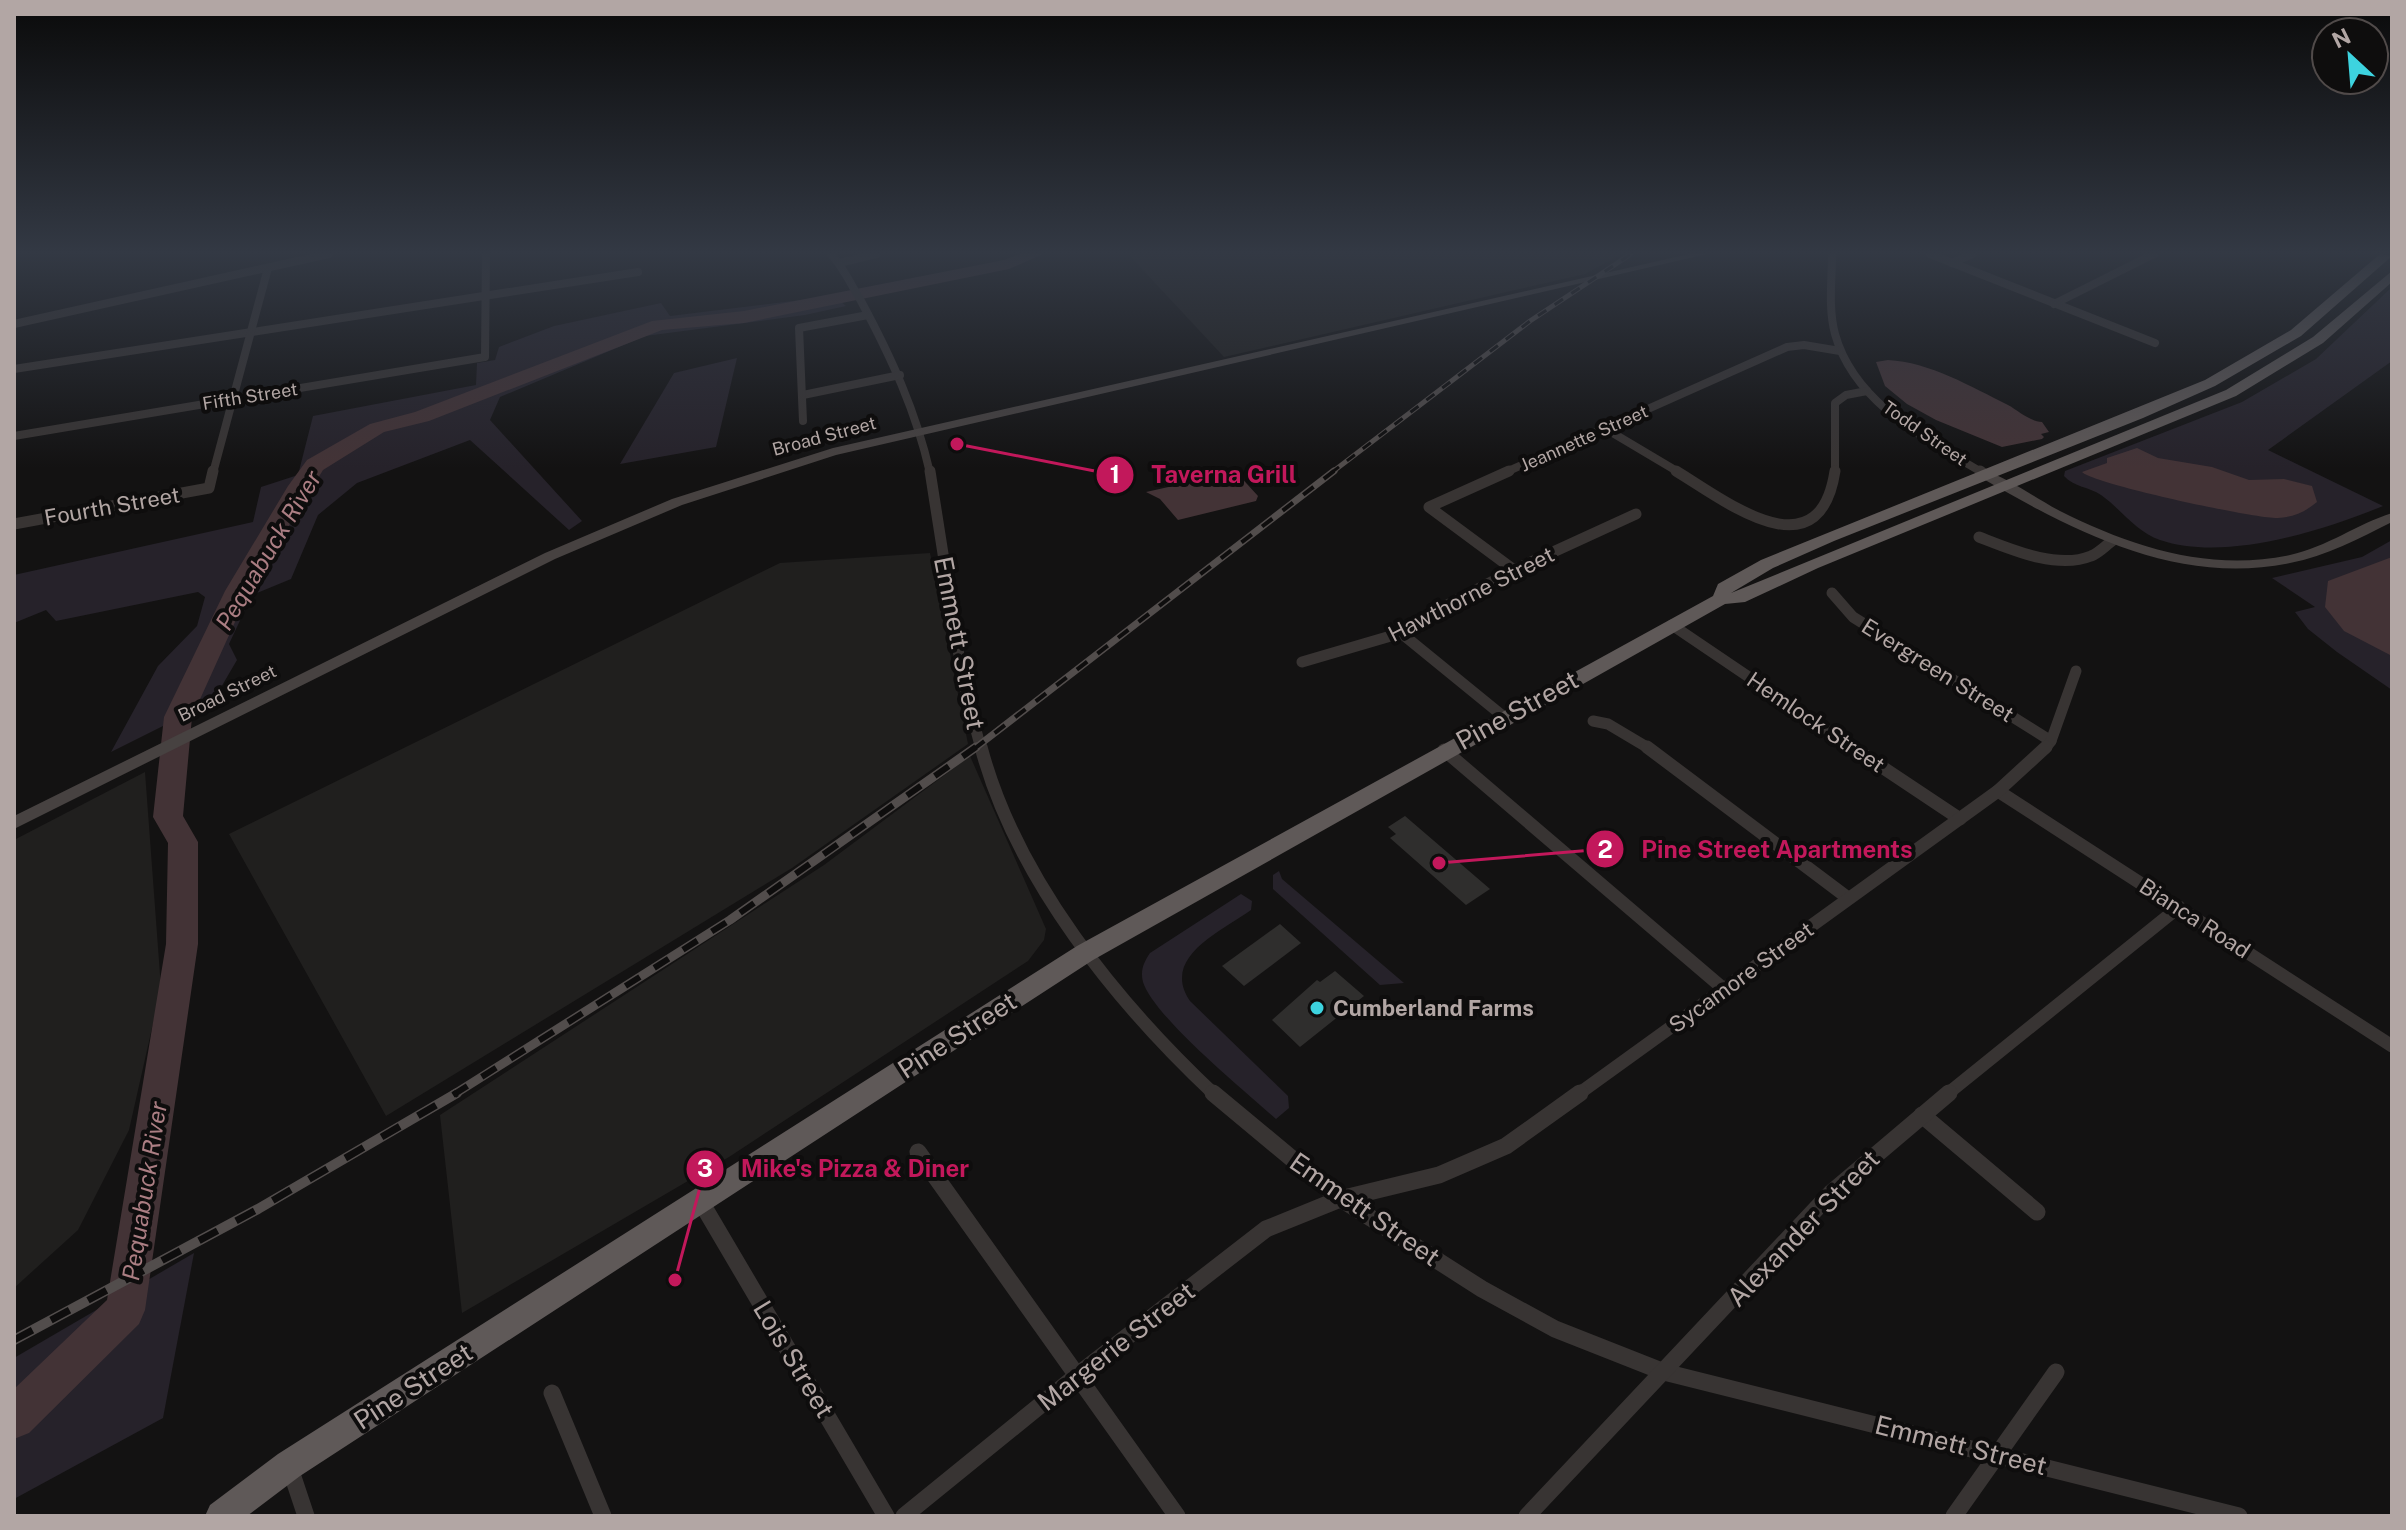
<svg xmlns="http://www.w3.org/2000/svg" width="2406" height="1530" font-family="'Public Sans',sans-serif">
  <style>
    .built { fill: #201f1e }
    .green { fill: #26222a }
    .water { fill: #433336 }
    .lines { fill: none; stroke-linecap: round; stroke-linejoin: round }
    .river { fill: #433336; fill-rule: evenodd }
    .building { fill: #2f2e2d }
    .minor-far3 { stroke: #383433; stroke-width: 8 }
    .minor-far2 { stroke: #383433; stroke-width: 11 }
    .minor-far1 { stroke: #383433; stroke-width: 13 }
    .minor { stroke: #383433; stroke-width: 17 }
    .secondary { fill: #474241; fill-rule: evenodd }
    .trunk { fill: #5f5958; fill-rule: evenodd }
    .rail-far3-casing { stroke: #524d4c; stroke-width: 5 }
    .rail-far2-casing { stroke: #524d4c; stroke-width: 7 }
    .rail-far1-casing { stroke: #524d4c; stroke-width: 9 }
    .rail-casing { stroke: #524d4c; stroke-width: 10 }
    .rail-far3 { stroke: #0e0d0d; stroke-width: 3; stroke-dasharray: 10; stroke-linecap: butt }
    .rail-far2 { stroke: #0e0d0d; stroke-width: 4; stroke-dasharray: 13; stroke-linecap: butt }
    .rail-far1 { stroke: #0e0d0d; stroke-width: 6; stroke-dasharray: 17; stroke-linecap: butt }
    .rail { stroke: #0e0d0d; stroke-width: 7; stroke-dasharray: 21; stroke-linecap: butt }
    .poi-dot { fill: #3dd3df; stroke: #0e0d0d; stroke-width: 3 }
    .labels { text-anchor: middle; dominant-baseline: central; stroke-width: 8; stroke-linejoin: round; paint-order: stroke }
    .far-street-label { font-size: 18px; fill: #b2a6a4; stroke: #0e0d0d }
    .street-label { font-size: 22px; fill: #b2a6a4; stroke: #0e0d0d }
    .poi-label { font-size: 22px; font-weight: bold; fill: #b2a6a4; stroke: #0e0d0d; text-anchor: start }
    .water-label { font-size: 24px; font-style: italic; fill: #ab7e83; stroke: #0e0d0d }
    .near-street-label { font-size: 26px; fill: #b2a6a4; stroke: #0e0d0d }
    .leader { fill: none; stroke: #c2185b; stroke-width: 3 }
    .callout-dot { fill: #c2185b; stroke: #0e0d0d; stroke-width: 3 }
    .mark-label { font-size: 24px; text-anchor: middle; font-weight: bold; fill: #fff }
    .callout-label { font-size: 24px; text-anchor: middle; font-weight: bold; fill: #c2185b; stroke: #0e0d0d; stroke-width: 8; stroke-linejoin: round; paint-order: stroke }
  </style>
  <rect width="100%" height="100%" fill="#131212"/>
  <g class="built">
    <path d="M1128 254H1622L1585 274 1224 357Z"/>
    <path d="M930 553 968 744 792 868 386 1116 229 834 780 563Z"/>
    <path d="M970 756 1046 929 1044 940 1028 961 729 1157 462 1313 440 1115 824 865Z"/>
    <path d="M145 772 161 988 129 1130 78 1230 14 1288V840Z"/>
  </g>
  <g class="green">
    <path d="M2392 287V361L2268 450 2383 506C2322 531 2225 562 2160 540 2136 532 2121 509 2101 495 2089 487 2074 487 2064 476L2065 471 2242 402 2316 359Z"/>
    <path d="M834 296 846 306 805 315 645 336 500 397 490 420 582 521 569 530 470 440 357 483 318 515 291 579 252 595 229 644 237 660 213 701 111 752 158 666 197 626 205 597 198 592 56 621 46 610 14 623V575L253 522 261 487 298 475 313 416 476 385 477 363 495 360 499 347 554 326 661 303 670 316Z"/>
    <path d="M737 358 716 447 620 464 674 373Z"/>
    <path d="M2392 540V690L2337 652 2308 629 2295 612 2315 607 2272 578 2362 557Z"/>
    <path d="M1279 871 1282 879 1404 983 1380 985 1273 889V875Z"/>
    <path d="M1241 894 1252 901 1251 910C1222 931 1160 957 1190 1001L1288 1096 1289 1108 1276 1119C1246 1092 1154 1017 1143 982 1140 970 1144 962 1150 953Z"/>
    <path d="M194 1253 163 1418 14 1499V1358Z"/>
  </g>
  <g class="water">
    <path d="M1888 360C1929 362 1972 387 2008 405 2019 411 2029 421 2042 422L2049 432 2041 434 2044 437 2042 439 2002 447 1936 420 1907 404 1885 386 1876 362Z"/>
    <path d="M2137 448 2158 458 2212 467 2249 480 2284 479 2312 486 2317 502C2305 512 2294 517 2278 518 2256 519 2093 484 2082 472L2107 463V458Z"/>
    <path d="M1236 472 1258 496 1256 501 1178 520 1160 499 1146 492Z"/>
    <path d="M2392 557V656L2344 631 2325 607 2328 581Z"/>
  </g>
  <g class="lines">
    <path class="river" d="M1019 254H1043L1009 269 744 323 662 330 429 421 384 432 323 470 249 591 192 717 183 816 198 842V944L145 1310 139 1324 29 1433 14 1439V1389L107 1300 166 944 168 843 153 817 164 717 225 591 288 486 307 460 370 424 415 412 652 321 744 311 1004 260Z"/>
  </g>
  <g class="building">
    <path d="M1405 816 1490 889 1466 905 1390 838 1396 834 1388 827Z"/>
    <path d="M1280 924 1301 943 1244 986 1222 966Z"/>
    <path d="M1335 971 1364 996 1300 1047 1272 1020 1317 980 1320 982Z"/>
  </g>
  <g class="lines">
    <g class="minor-far3">
      <path d="M831 254C844 268 851 285 861 301 891 357 916 411 930 473"/>
      <path d="M1832 254C1832 280 1828 308 1835 334 1854 403 1926 439 1983 473"/>
      <path d="M1930 254 2155 343"/>
      <path d="M839 263 876 254"/>
      <path d="M1952 263 1972 254"/>
      <path d="M2054 304 2154 254"/>
      <path d="M14 324 329 254"/>
      <path d="M14 369 638 272"/>
      <path d="M803 395 900 375"/>
      <path d="M803 421 799 328 868 315"/>
      <path d="M1606 429 1680 473"/>
      <path d="M14 436 485 357 486 254"/>
      <path d="M213 473 268 268"/>
      <path d="M1504 473 1787 347 1804 345 1840 351"/>
      <path d="M1835 473V403L1846 395 1867 391"/>
    </g>
    <g class="minor-far2">
      <path d="M930 471 963 681 981 749"/>
      <path d="M1509 471 1429 507 1514 570"/>
      <path d="M1676 471C1724 500 1819 576 1835 471"/>
      <path d="M1980 471 1984 474"/>
      <path d="M14 524 209 488 213 471"/>
      <path d="M1979 537C2010 549 2057 570 2091 556 2099 553 2105 546 2112 541"/>
      <path d="M1832 593 1853 617 2051 741"/>
      <path d="M1672 625 1855 749"/>
      <path d="M1401 633 1504 717"/>
      <path d="M1302 662 1401 633 1407 626 1514 570 1636 514"/>
      <path d="M1593 721 1608 724 1650 749"/>
      <path d="M2045 749 2051 741 2076 671"/>
    </g>
    <g class="minor-far1">
      <path d="M981 747C1016 879 1117 1003 1215 1095"/>
      <path d="M1647 747 1848 898"/>
      <path d="M1852 747 1960 819"/>
      <path d="M1444 750 1725 990"/>
      <path d="M1998 791 2392 1046"/>
      <path d="M1577 1095 1998 791 2046 747"/>
      <path d="M1946 1095 2179 907"/>
    </g>
    <g class="minor">
      <path d="M1213 1093 1338 1197 1482 1289 1555 1329 1664 1372 2239 1516"/>
      <path d="M1922 1115 2037 1212"/>
      <path d="M918 1152 1177 1516"/>
      <path d="M701 1202 886 1516"/>
      <path d="M552 1393 603 1516"/>
      <path d="M290 1468 306 1516"/>
      <path d="M904 1516 1075 1377 1266 1229 1340 1199 1439 1175 1506 1146 1580 1093"/>
      <path d="M1527 1516 1831 1193 1949 1093"/>
      <path d="M1954 1516 2056 1372"/>
    </g>
    <g class="secondary">
      <path d="M1689 254H1707L836 455 682 505 555 559 14 829V816L545 553 672 499 833 448Z"/>
      <path d="M1984 470C2010 479 2035 498 2060 511 2132 547 2209 572 2290 555 2327 547 2357 524 2392 513V522C2360 538 2326 556 2290 563 2177 586 2075 532 1980 477V471Z"/>
    </g>
    <path class="trunk" d="M2380 254 2392 256 2301 336 2215 386 2143 418 1834 541 1773 568 1731 593 2226 390 2313 337 2392 271V282L2323 343 2236 396 1818 568 1745 602 1725 604 1093 960 300 1476 247 1516H205L210 1505 278 1454 1077 946 1713 596 1718 584 1761 560 2205 380 2291 330Z"/>
    <defs>
      <path id="rail-far3" d="M1331 473 1530 321 1631 254"/>
      <path id="rail-far2" d="M974 749 1334 471"/>
      <path id="rail-far1" d="M453 1095 730 920 976 747"/>
      <path id="rail" d="M14 1340 258 1209 457 1093"/>
    </defs>
    <use href="#rail-far3" class="rail-far3-casing"/>
    <use href="#rail-far2" class="rail-far2-casing"/>
    <use href="#rail-far1" class="rail-far1-casing"/>
    <use href="#rail" class="rail-casing"/>
    <use href="#rail-far3" class="rail-far3"/>
    <use href="#rail-far2" class="rail-far2"/>
    <use href="#rail-far1" class="rail-far1"/>
    <use href="#rail" class="rail"/>
  </g>
  <linearGradient id="sky" x2="0" y2="1"><stop stop-color="#0a0a0a"/><stop offset="0.54" stop-color="#333944"/><stop offset="1" stop-color="#333944" stop-opacity="0"/></linearGradient>
  <rect width="2406" height="468" fill="url(#sky)"/>
  <circle class="poi-dot" cx="1317" cy="1008" r="8"/>
  <g class="labels">
    <g class="far-street-label">
      <text transform="translate(250 396) rotate(-9)">Fifth Street</text>
      <text transform="translate(1925 433) rotate(35)">Todd Street</text>
      <text transform="translate(824 436) rotate(-15)">Broad Street</text>
      <text transform="translate(1584 438) rotate(-24)">Jeannette Street</text>
      <text transform="translate(227 693) rotate(-26)">Broad Street</text>
    </g>
    <g class="street-label">
      <text transform="translate(112 506) rotate(-10)">Fourth Street</text>
      <text transform="translate(1471 594) rotate(-27)">Hawthorne Street</text>
      <text transform="translate(1938 670) rotate(32)">Evergreen Street</text>
      <text transform="translate(1816 722) rotate(34)">Hemlock Street</text>
      <text transform="translate(2195 918) rotate(33)">Bianca Road</text>
      <text transform="translate(1741 977) rotate(-36)">Sycamore Street</text>
    </g>
    <g class="poi-label">
      <text x="1333" y="1008">Cumberland Farms</text>
    </g>
    <g class="water-label">
      <text transform="translate(268 550) rotate(-59)">Pequabuck River</text>
      <text transform="translate(144 1191) rotate(-81)">Pequabuck River</text>
    </g>
    <g class="near-street-label">
      <text transform="translate(960 643) rotate(79)">Emmett Street</text>
      <text transform="translate(1517 710) rotate(-29)">Pine Street</text>
      <text transform="translate(957 1035) rotate(-33)">Pine Street</text>
      <text transform="translate(1365 1209) rotate(35)">Emmett Street</text>
      <text transform="translate(1803 1228) rotate(-46)">Alexander Street</text>
      <text transform="translate(1116 1346) rotate(-38)">Margerie Street</text>
      <text transform="translate(794 1359) rotate(59)">Lois Street</text>
      <text transform="translate(413 1386) rotate(-33)">Pine Street</text>
      <text transform="translate(1961 1445) rotate(14)">Emmett Street</text>
    </g>
  </g>
  <path class="leader" d="M957 444L1115 475M1439 863L1605 849M675 1280L705 1169"/>
  <g class="callout-dot">
    <circle cx="957" cy="444" r="8"/>
    <circle cx="1439" cy="863" r="8"/>
    <circle cx="675" cy="1280" r="8"/>
    <circle cx="1115" cy="475" r="20"/>
    <circle cx="1605" cy="849" r="20"/>
    <circle cx="705" cy="1169" r="20"/>
  </g>
  <g class="mark-label">
    <text x="1115" y="483">1</text>
    <text x="1605" y="858">2</text>
    <text x="705" y="1177">3</text>
  </g>
  <g class="callout-label">
    <text x="1224" y="483">Taverna Grill</text>
    <text x="1777" y="858">Pine Street Apartments</text>
    <text x="855" y="1177">Mike's Pizza &amp; Diner</text>
  </g>
  <rect width="2406" height="1530" fill="none" stroke="#b2a6a4" stroke-width="32"/>
  <g transform="translate(2350 56) rotate(334)"><circle r="38" fill="#0e0d0d" stroke="#504a49" stroke-width="2"/>
  <path d="M0-6L14 30L0 20L-14 30Z" fill="#3dd3df"/>
  <text y="-12" font-size="22" font-weight="bold" text-anchor="middle" fill="#b2a6a4">N</text>
  </g>
</svg>
